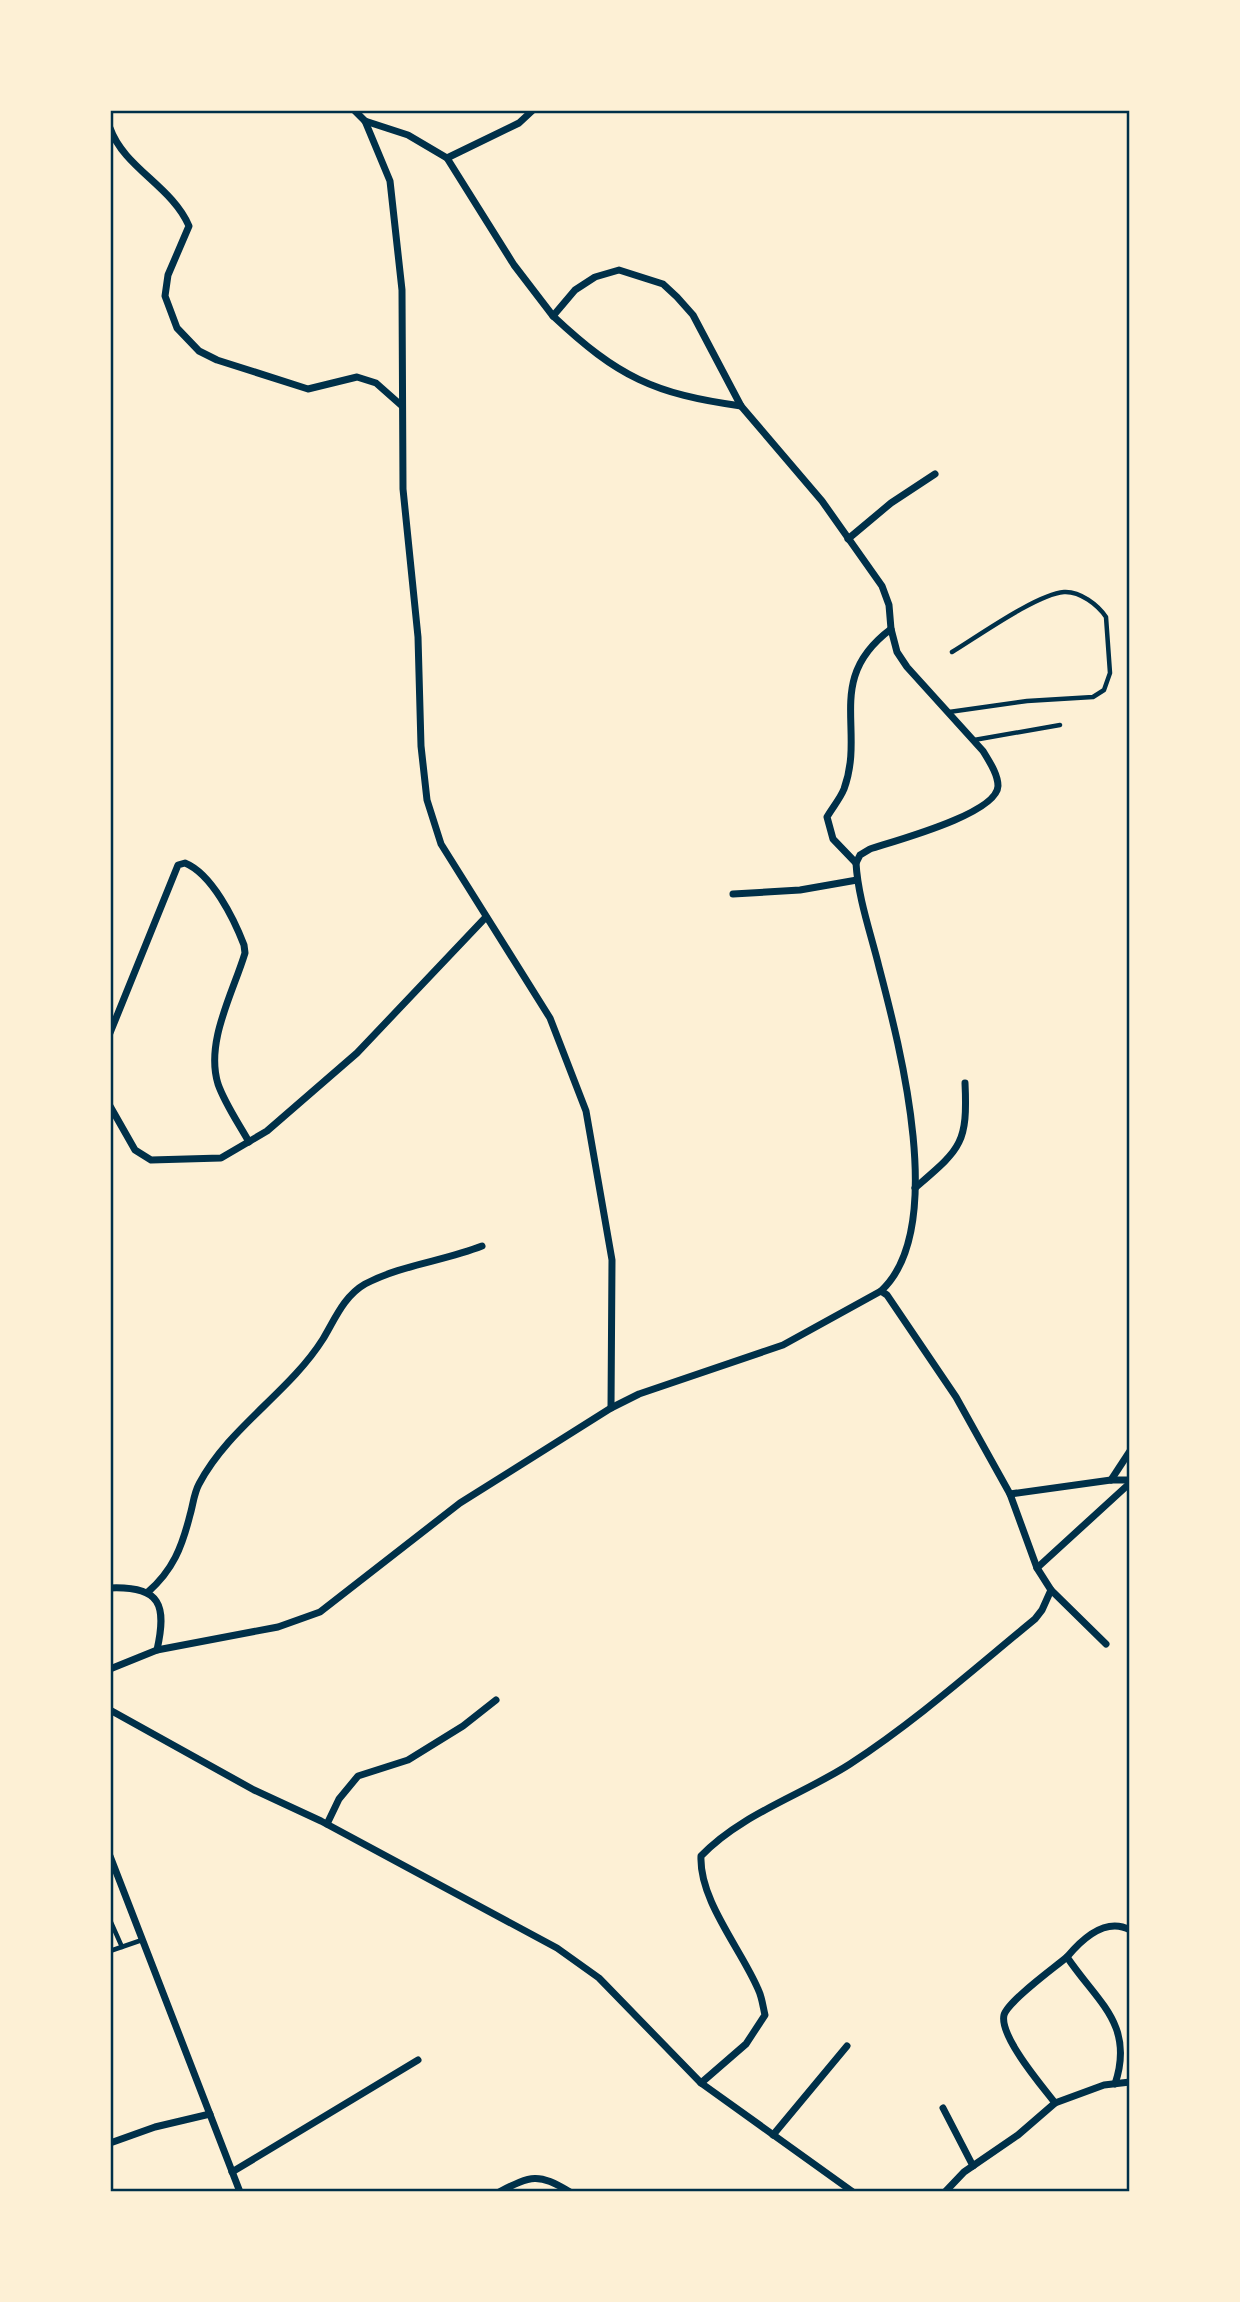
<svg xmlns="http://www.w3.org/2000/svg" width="1240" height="2302" font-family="'Titillium Web',sans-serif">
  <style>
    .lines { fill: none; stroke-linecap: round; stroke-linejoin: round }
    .service { stroke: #003049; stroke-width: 4.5 }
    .minor { stroke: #003049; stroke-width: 7 }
    .neatline { fill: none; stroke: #003049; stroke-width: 2.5 }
  </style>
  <rect width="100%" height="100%" fill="#fdf0d5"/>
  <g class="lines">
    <g class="service">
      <path d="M949 712 1027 701 1093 697 1104 690 1110 673 1106 617C1098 605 1080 591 1064 592 1037 594 977 637 952 652"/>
      <path d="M974 740 1060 725"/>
      <path d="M110 1920 122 1947"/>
      <path d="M110 1951 142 1940"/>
    </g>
    <g class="minor">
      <path d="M354 110 365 121 390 181 402 290 403 489 418 637 421 746 427 800 441 844 550 1018 586 1111 612 1260 611 1408"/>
      <path d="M365 121 408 135 447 158 514 265 553 316 575 290 595 277 619 270 663 284 677 297 693 315 741 406 822 501 882 586 889 605 891 629 897 652 907 667 983 751C989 761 998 774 998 786 997 814 894 841 870 849L860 855 856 863C858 898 871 934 879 967 900 1047 948 1229 881 1291"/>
      <path d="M110 128C124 168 172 186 189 226L168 275 165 296 177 328 199 351 217 360 308 389 357 377 376 383 402 406"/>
      <path d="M447 158 519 123 533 110"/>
      <path d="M553 316C618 377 654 394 741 406"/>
      <path d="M848 539 891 503 935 474"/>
      <path d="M856 863 833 839 827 817C832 808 840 799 844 789 866 729 824 679 891 629"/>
      <path d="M733 894 800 890 857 880"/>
      <path d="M110 1033 178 865 185 863C212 874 234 919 244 945L245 953C233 993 205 1042 218 1084 225 1104 239 1124 249 1142"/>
      <path d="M110 1106 135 1150 151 1160 221 1158 267 1131 357 1053 486 917"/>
      <path d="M915 1188C960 1149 968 1145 965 1083"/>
      <path d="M1111 1480 1130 1451"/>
      <path d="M1010 1494 1111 1480H1130"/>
      <path d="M1037 1568 1130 1483"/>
      <path d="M110 1588C161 1586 167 1605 157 1650"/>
      <path d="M1051 1590 1106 1644"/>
      <path d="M148 1592C173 1570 182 1547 190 1515 193 1505 194 1493 199 1484 229 1427 289 1393 323 1339 335 1319 344 1296 365 1284 401 1265 444 1261 482 1246"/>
      <path d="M110 1669 157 1650 278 1627 320 1612 460 1503 611 1408 639 1394 783 1345 881 1291 887 1295 956 1397 1010 1494 1037 1568 1051 1590 1042 1610 1035 1619C974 1669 916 1721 850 1764 802 1795 741 1814 701 1856 699 1900 741 1949 758 1989 762 1997 763 2007 765 2015L746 2044 701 2083"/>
      <path d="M110 1710 254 1790 321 1821 557 1948 599 1978 701 2083 853 2192"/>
      <path d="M327 1824 339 1799 358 1776 408 1760 463 1726 496 1700"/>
      <path d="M110 1856 240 2192"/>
      <path d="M1115 2084C1135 2024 1097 2002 1067 1957 1082 1939 1106 1917 1130 1930"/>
      <path d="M1055 2103C1042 2086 999 2036 1004 2015 1008 2001 1054 1968 1067 1957"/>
      <path d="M943 2108 973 2166"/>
      <path d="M773 2135 847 2046"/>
      <path d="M113 2142 155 2127 210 2114"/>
      <path d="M232 2172 418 2060"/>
      <path d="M499 2192C532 2175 538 2173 570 2192"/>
      <path d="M945 2192 964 2172 1018 2135 1055 2103 1104 2085 1130 2082"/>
    </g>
  </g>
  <rect width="1240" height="2302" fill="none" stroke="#fdf0d5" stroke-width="224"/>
  <rect x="112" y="112" width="1016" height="2078" class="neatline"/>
</svg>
